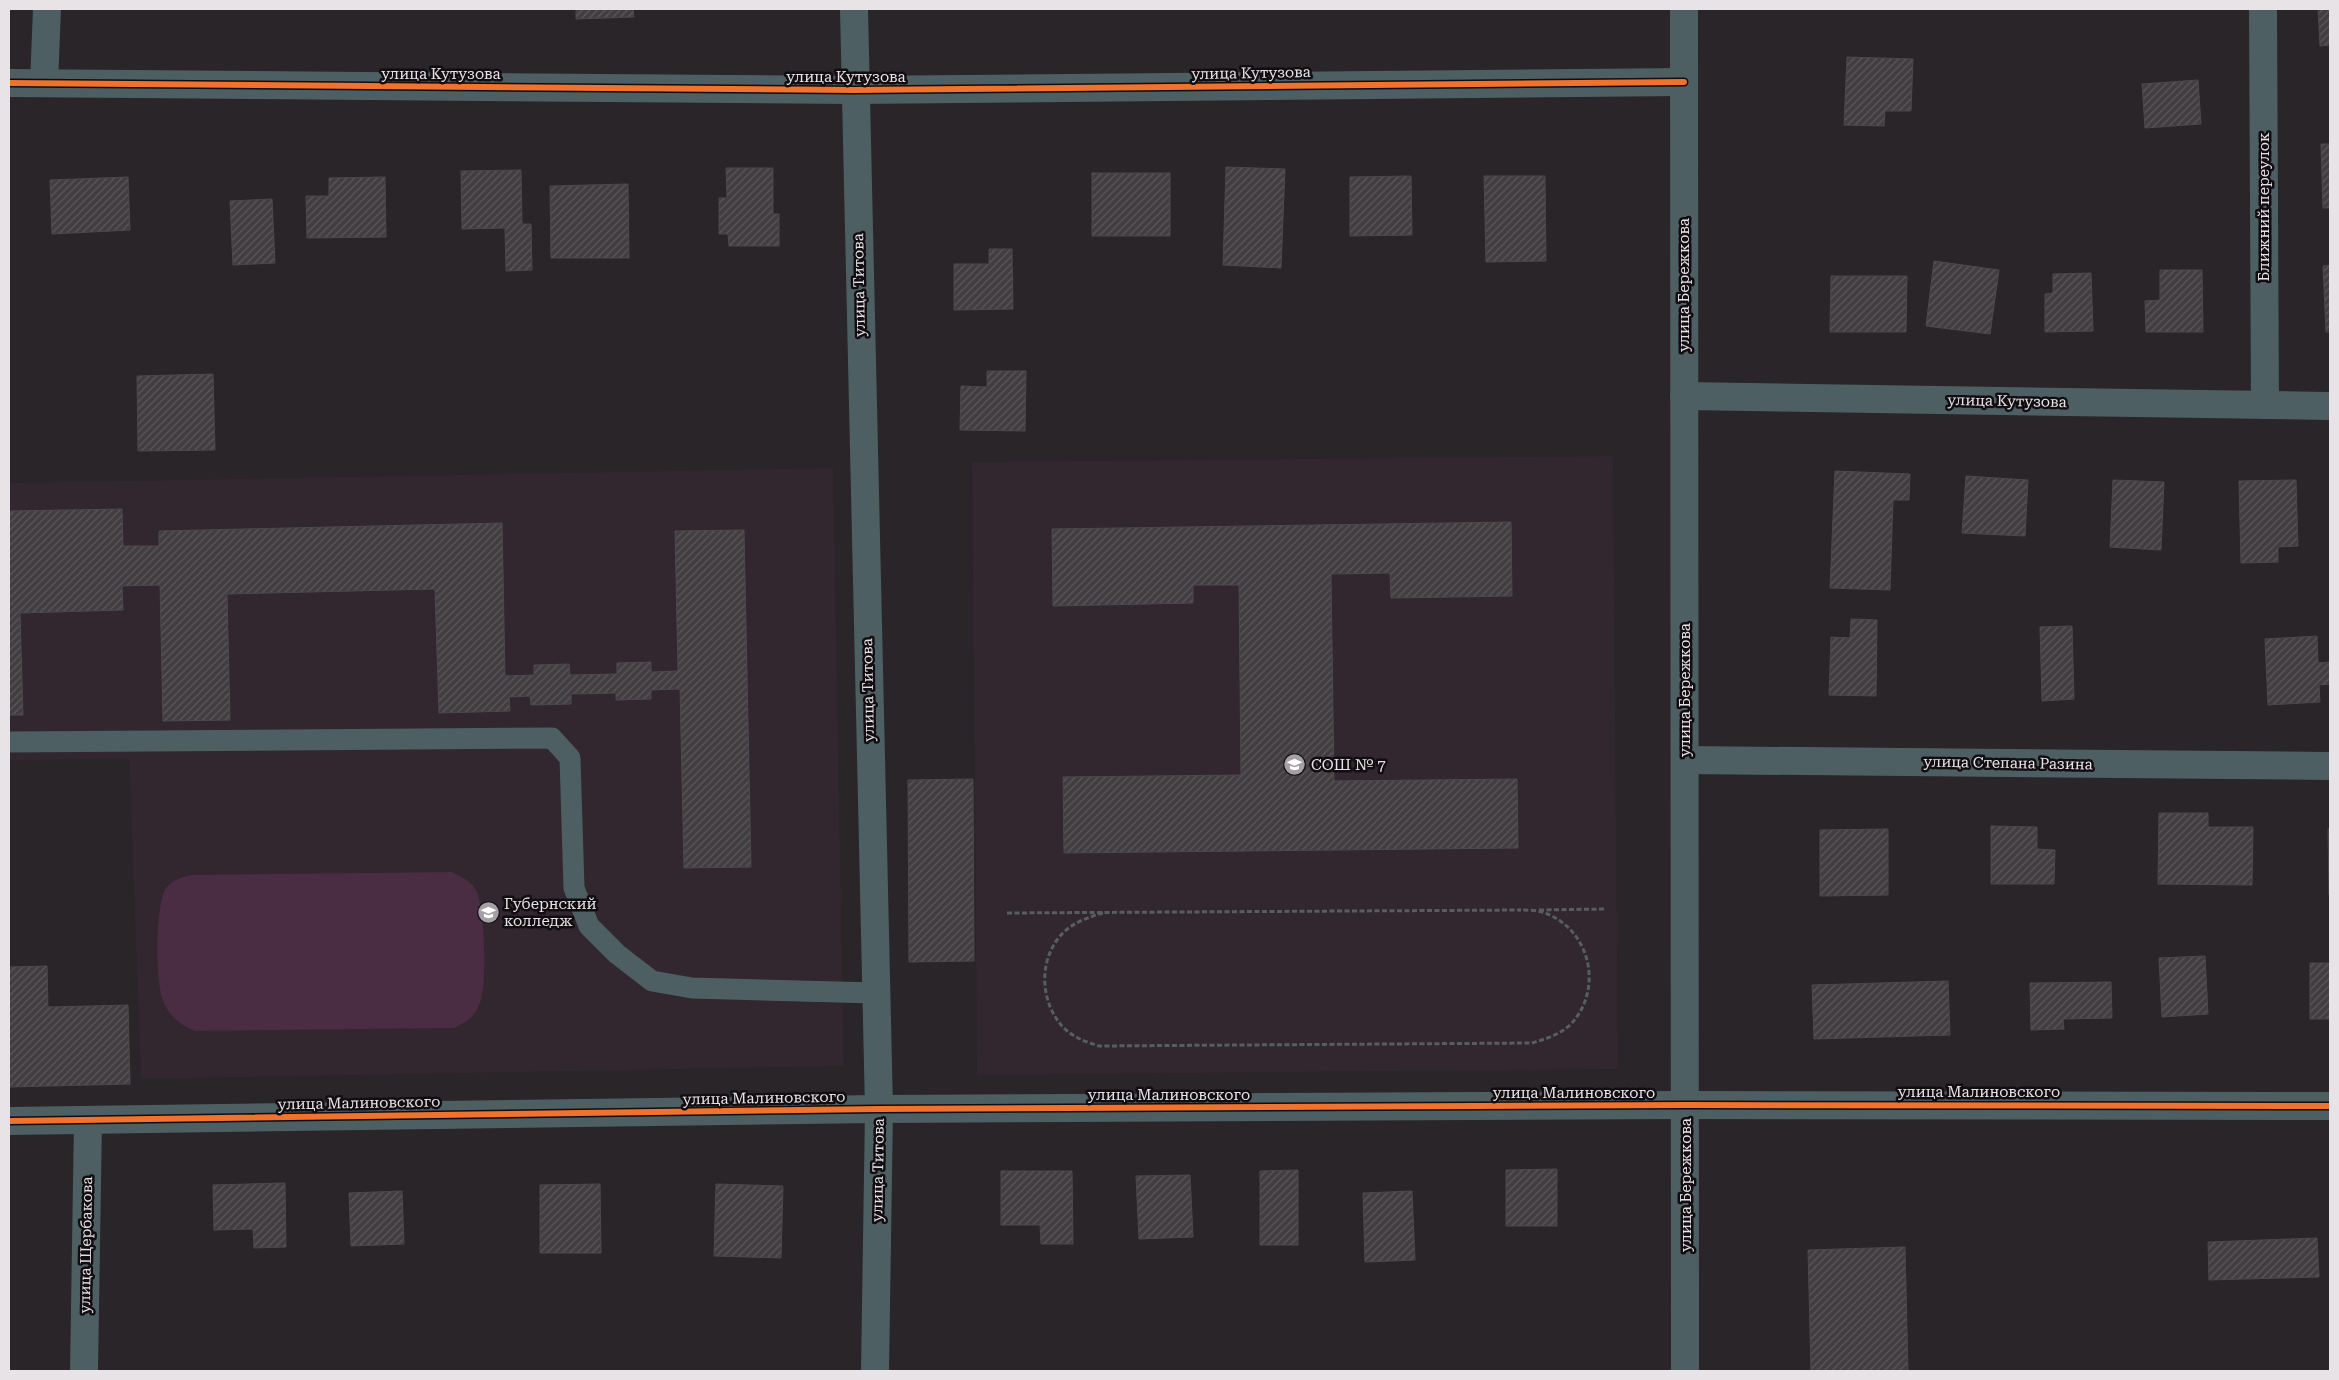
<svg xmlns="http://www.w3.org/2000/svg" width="2339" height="1380" font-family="'Roboto Serif',serif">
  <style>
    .built { fill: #32262f }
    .grass { fill: #4a2c43 }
    .building { fill: url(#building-hatch); stroke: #4c494c }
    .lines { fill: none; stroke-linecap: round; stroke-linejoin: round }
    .path { stroke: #575e60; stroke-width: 3; stroke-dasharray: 5 2.5; stroke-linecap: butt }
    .service { stroke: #4d5f62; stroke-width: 21 }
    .minor { stroke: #4d5f62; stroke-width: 28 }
    .tertiary { stroke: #4d5f62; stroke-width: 28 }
    .cycleway-casing { stroke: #110d10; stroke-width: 9 }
    .cycleway { stroke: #ef722f; stroke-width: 6 }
    .labels { text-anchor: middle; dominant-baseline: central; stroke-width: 5; stroke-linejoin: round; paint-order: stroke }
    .street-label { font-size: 15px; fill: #e8e3e7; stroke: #110d10 }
    .poi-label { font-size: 15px; fill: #e8e3e7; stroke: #110d10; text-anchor: start }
  </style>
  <defs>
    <pattern id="building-hatch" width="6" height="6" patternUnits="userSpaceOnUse" patternTransform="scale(1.25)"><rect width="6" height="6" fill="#413d40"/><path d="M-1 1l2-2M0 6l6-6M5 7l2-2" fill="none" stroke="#5c595c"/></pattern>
  </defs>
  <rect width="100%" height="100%" fill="#292528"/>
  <g class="built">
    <path d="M1613 456 1618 1069 977 1075 972 462Z"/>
    <path d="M833 468 844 1066 141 1079 129 758 9 761V483Z"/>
  </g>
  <path class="grass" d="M452 872C461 877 471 881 476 890 485 908 488 988 479 1005 474 1018 466 1022 454 1028L195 1031C180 1025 169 1016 163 1001 155 981 155 905 166 888 173 879 183 877 193 875Z"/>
  <g class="building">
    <path d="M576 9H633L634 17 576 19Z"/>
    <path d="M2318 9H2330V45L2320 46Z"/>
    <path d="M1847 57 1913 59 1911 111H1885L1884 126 1844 125Z"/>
    <path d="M2198 80 2201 124 2145 128 2142 84Z"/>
    <path d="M2321 144H2330V208H2323Z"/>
    <path d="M1226 167 1285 169 1281 268 1223 265Z"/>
    <path d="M726 168H773V214H779V246H729L728 234H719V198H727Z"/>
    <path d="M521 170 522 224H531L532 270 506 271 505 228 462 229 461 171Z"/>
    <rect x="1092" y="173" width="78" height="63"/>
    <path d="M1411 176 1412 235 1350 236V177Z"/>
    <path d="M1484 176H1545L1546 261 1486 262Z"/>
    <path d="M128 177 130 230 52 234 50 180Z"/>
    <path d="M385 177 386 237 307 238 306 196H329V178Z"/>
    <path d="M628 184 629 258H551L550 186Z"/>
    <path d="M272 199 275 263 233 265 230 201Z"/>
    <path d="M989 249H1012L1013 309 954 310V264H989Z"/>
    <path d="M1934 261 1999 270 1990 334 1926 326Z"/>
    <path d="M2330 265V332H2326L2323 266Z"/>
    <path d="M2160 270H2202L2203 332H2146L2145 301 2160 300Z"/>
    <path d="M2091 273 2093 331 2045 332V294L2053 293V274Z"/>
    <path d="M1831 276H1907L1906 332H1830Z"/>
    <path d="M987 371H1026L1025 431 960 430 961 386 987 387Z"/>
    <path d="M213 374 215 450 138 451 137 376Z"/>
    <path d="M1835 471 1910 474 1909 500H1893L1890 590 1830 588Z"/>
    <path d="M1966 476 2028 480 2025 536 1962 533Z"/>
    <path d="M2113 480 2164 482 2161 550 2110 547Z"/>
    <path d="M2296 480 2298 546 2278 547V562L2241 563 2239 481Z"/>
    <path d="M122 509 123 546H159V531L502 523 505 676 534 675V665L569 664 570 675 617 674V663L651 662V672L678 671 675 531 744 530 751 867 684 868 680 689 651 690V699L616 700V693L571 694V704L531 705 530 696 509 697 510 711 439 713 435 589 227 594 230 720 163 721 160 585 122 586 123 610 20 613 23 715H9V511Z"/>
    <path d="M1511 522 1512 596 1391 598 1390 573 1331 574 1334 781 1517 779 1518 848 1064 853 1063 777 1241 775 1239 585H1193V603L1053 606 1052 529Z"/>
    <path d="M1851 619 1877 620 1876 696 1829 695 1831 637 1850 638Z"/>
    <path d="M2072 626 2074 699 2042 701 2040 627Z"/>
    <path d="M2317 636 2318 663 2330 662V684L2319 685 2320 702 2268 705 2265 639Z"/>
    <path d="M973 779 974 961 909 962 908 780Z"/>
    <path d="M2159 813H2208V827H2253L2252 885 2158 884Z"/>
    <path d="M1991 826 2037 827V849L2055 850 2054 884H1991Z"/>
    <path d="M1888 829V895L1820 896V830Z"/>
    <path d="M2328 829H2330V895H2329Z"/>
    <path d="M2205 956 2208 1014 2162 1017 2159 958Z"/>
    <rect x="2310" y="963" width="20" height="56"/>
    <path d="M47 966 48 1007 128 1005 130 1084 9 1087V967Z"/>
    <path d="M1948 981 1950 1035 1814 1039 1812 985Z"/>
    <path d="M2111 982 2112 1018 2063 1019 2064 1029 2031 1030 2030 983Z"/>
    <path d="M1557 1169V1226H1506V1170Z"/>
    <path d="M1298 1170V1245H1260V1171Z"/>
    <path d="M1001 1171H1072L1073 1244H1041L1040 1225H1001Z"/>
    <path d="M1190 1175 1193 1237 1139 1239 1136 1176Z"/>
    <path d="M285 1183 286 1247 254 1248 253 1229 214 1230 213 1185Z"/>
    <path d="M600 1184 601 1253H540V1185Z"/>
    <path d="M716 1184 783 1186 781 1258 714 1256Z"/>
    <path d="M402 1191 404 1244 351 1246 349 1193Z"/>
    <path d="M1412 1191 1415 1260 1365 1262 1363 1193Z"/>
    <path d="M2317 1238 2319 1277 2209 1280 2208 1242Z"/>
    <path d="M1905 1247 1908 1371H1811L1808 1250Z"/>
  </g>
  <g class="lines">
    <g class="path">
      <path d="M1539 910 1606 909"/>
      <path d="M1007 913 1521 910"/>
      <path d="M1103 913C1089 917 1075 922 1065 931 1038 956 1039 1000 1062 1026 1072 1037 1086 1042 1099 1046L1532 1043C1545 1039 1559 1035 1570 1025 1605 989 1590 927 1542 912 1535 910 1526 910 1519 910"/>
    </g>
    <path class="service" d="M9 742 552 738 570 758 574 888 589 926 617 954 652 981 692 988 875 993"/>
    <g class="minor">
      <path d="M854 9 879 1109 875 1371"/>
      <path d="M2263 9 2265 405"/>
      <path d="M9 83 854 90 1684 82"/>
      <path d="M44 83 47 9"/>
      <path d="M1684 396 2330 406"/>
      <path d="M1685 760 2330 766"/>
      <path d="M1686 1105 2330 1106"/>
      <path d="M84 1371 88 1120"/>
    </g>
    <g class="tertiary">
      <path d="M1684 9 1685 1371"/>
      <path d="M9 1121 879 1109 1686 1105"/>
    </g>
    <defs>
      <g id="cycleway">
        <path d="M9 83 854 90 1684 82"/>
        <path d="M9 1121 879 1109 1686 1105 2330 1106"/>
      </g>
    </defs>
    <use href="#cycleway" class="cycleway-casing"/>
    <use href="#cycleway" class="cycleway"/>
  </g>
  <defs>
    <symbol id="school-disc" viewBox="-11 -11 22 22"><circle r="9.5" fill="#a5a0a4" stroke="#110d10"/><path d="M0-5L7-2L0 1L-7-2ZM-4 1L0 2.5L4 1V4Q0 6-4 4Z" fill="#fff"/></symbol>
    <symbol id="university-disc" viewBox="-11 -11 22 22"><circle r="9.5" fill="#a5a0a4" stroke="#110d10"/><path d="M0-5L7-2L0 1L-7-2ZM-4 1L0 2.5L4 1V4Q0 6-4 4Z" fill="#fff"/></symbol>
  </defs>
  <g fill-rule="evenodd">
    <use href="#school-disc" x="1282" y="752" width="25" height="25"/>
    <use href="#university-disc" x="476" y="900" width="25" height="25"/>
  </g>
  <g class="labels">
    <g class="street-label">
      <text transform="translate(1251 73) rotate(-1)">улица Кутузова</text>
      <text x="441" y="74">улица Кутузова</text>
      <text x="846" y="77">улица Кутузова</text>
      <text transform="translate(2264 207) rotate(-90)">Ближний переулок</text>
      <text transform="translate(859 285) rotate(-91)">улица Титова</text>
      <text transform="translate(1684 285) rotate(-90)">улица Бережкова</text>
      <text transform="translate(2007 401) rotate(1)">улица Кутузова</text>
      <text transform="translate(868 690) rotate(-91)">улица Титова</text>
      <text transform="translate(1685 690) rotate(-90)">улица Бережкова</text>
      <text transform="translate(2008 763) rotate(1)">улица Степана Разина</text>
      <text x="1979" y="1092">улица Малиновского</text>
      <text x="1574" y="1093">улица Малиновского</text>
      <text x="1169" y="1095">улица Малиновского</text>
      <text transform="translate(764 1098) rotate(-1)">улица Малиновского</text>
      <text transform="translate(359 1103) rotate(-1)">улица Малиновского</text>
      <text transform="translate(878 1170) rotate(-89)">улица Титова</text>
      <text transform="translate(1686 1185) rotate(-90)">улица Бережкова</text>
      <text transform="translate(86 1245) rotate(-89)">улица Щербакова</text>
    </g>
    <g class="poi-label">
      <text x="1311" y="765">СОШ № 7</text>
      <text x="504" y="904">Губернский<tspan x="504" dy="17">колледж</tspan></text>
    </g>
  </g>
  <rect width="2339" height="1380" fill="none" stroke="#e8e3e7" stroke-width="20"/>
</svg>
